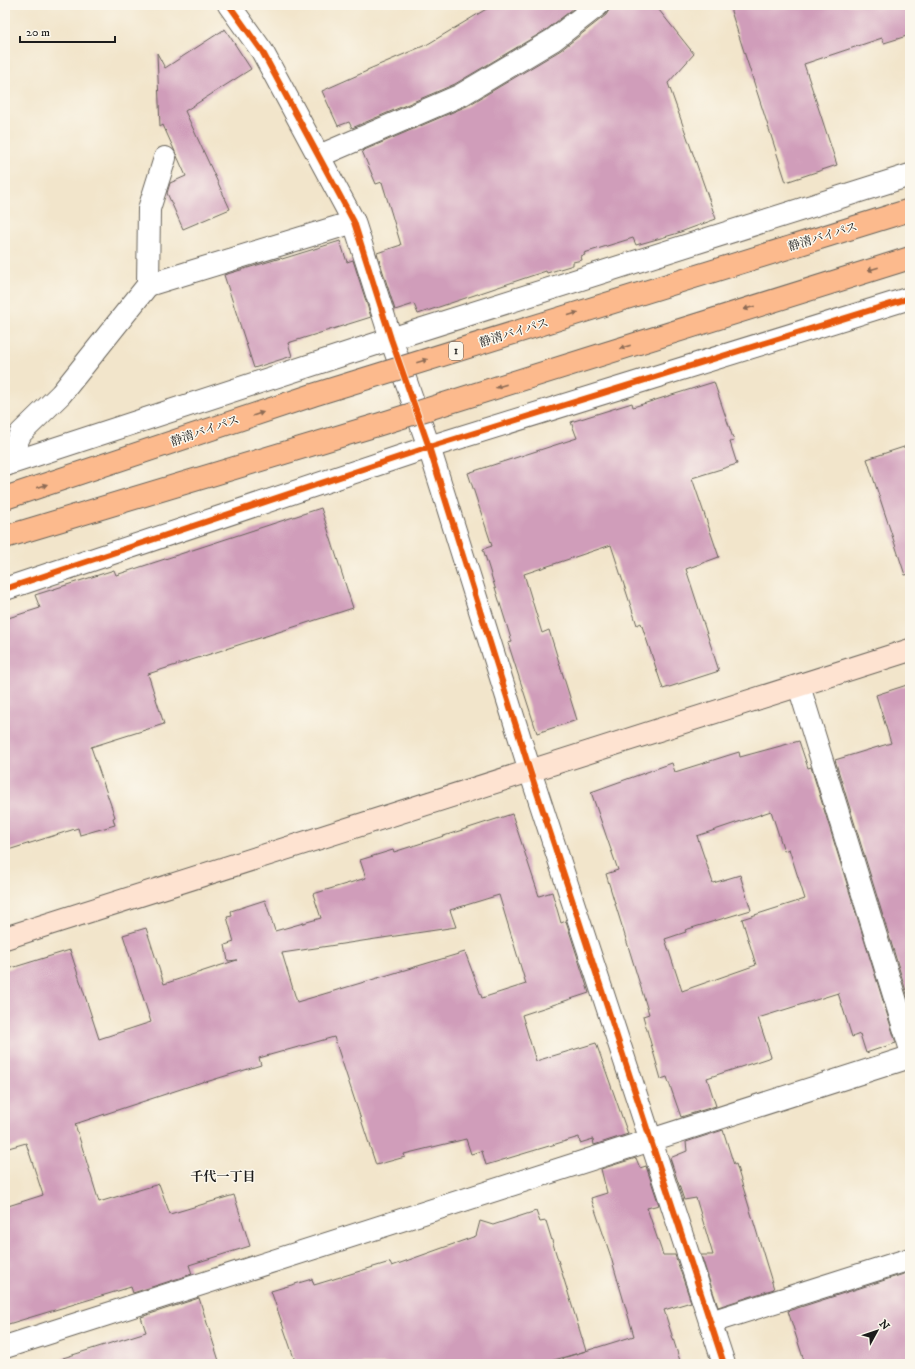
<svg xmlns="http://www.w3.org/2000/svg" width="915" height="1369" font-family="'IM FELL DW Pica','Noto Serif JP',serif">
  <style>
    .building { fill: #d09dba; fill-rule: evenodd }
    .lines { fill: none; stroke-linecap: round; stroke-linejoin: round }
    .street-casing { stroke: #676259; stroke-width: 24 }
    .secondary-casing { stroke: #676259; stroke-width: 24 }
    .street { stroke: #fff; stroke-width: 22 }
    .secondary { stroke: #fee3d1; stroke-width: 22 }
    .highway-bridge-casing { stroke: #676259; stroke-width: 24; stroke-linecap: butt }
    .highway-bridge { stroke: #fcba8d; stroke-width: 22 }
    .cycleway-casing { stroke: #fbf7ec; stroke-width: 8 }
    .cycleway { stroke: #e8590c; stroke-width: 6 }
    .oneway { fill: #8c6b54 }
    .labels { text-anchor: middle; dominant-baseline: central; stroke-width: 3; stroke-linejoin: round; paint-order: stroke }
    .shield { fill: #fbf7ec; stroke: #5f5e5a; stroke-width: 1 }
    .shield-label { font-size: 11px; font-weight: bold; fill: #1c1c1c }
    .street-label { font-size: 12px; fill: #1c1c1c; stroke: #fbf7ec }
    .neighbourhood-label { font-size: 13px; font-weight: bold; fill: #1c1c1c; stroke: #fbf7ec }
  </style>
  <rect width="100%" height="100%" fill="#fbf7ec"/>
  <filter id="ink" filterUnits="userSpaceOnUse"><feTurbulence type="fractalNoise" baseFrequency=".025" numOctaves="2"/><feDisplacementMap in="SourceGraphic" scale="8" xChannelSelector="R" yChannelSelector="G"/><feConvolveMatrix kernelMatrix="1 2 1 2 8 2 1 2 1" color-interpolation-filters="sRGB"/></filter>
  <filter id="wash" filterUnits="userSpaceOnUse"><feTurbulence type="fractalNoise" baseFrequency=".012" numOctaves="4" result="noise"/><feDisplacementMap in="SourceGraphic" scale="16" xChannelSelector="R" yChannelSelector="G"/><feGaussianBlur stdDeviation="0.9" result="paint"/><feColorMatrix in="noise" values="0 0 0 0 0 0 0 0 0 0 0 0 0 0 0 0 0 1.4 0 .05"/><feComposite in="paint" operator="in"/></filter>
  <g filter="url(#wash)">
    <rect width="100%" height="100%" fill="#f2e5cb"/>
    <g id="blocks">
      <g class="building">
        <path d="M493 5H578L546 30 455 84 352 128 349 122 338 126 322 91 367 71V70L428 44Z"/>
        <path d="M610 5H655L694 54 668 83 716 219 675 234 636 245 633 238 584 253 585 255 581 256 582 260 573 262V265L547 273 546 271 418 314 414 304 395 310 377 253 401 245 382 182 376 184 362 151 467 106 561 50 606 15 609 10Z"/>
        <path d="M729 5H910V35L884 43 882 38 804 64 837 165 786 182Z"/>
        <path d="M225 29 251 69 185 111 230 209 183 229 167 193 170 183 186 176 163 125 160 127 157 53 165 68Z"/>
        <path d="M340 241 347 262 353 260 371 317 288 343 292 356 254 368 224 275 281 258 282 259Z"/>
        <path d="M714 382 734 441 730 442 737 464 692 478 719 557 686 569 719 671 663 689 641 623 637 625 611 545 524 574 542 633 549 630 577 720 537 733 508 643 512 642 483 549 492 546 468 473 577 438 571 422 632 403 633 407Z"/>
        <path d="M910 445V574L905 575 867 459Z"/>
        <path d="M321 508 353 608 148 674 164 724 91 747 115 817 113 818 115 825 80 835 78 828 5 851V619L40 608 35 595 114 570 116 575Z"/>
        <path d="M910 684V1004L835 760 891 743 876 695Z"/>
        <path d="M799 741 808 768 811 767 896 1043 866 1053 860 1034 852 1037 838 993 758 1018 771 1057 707 1078 716 1106 681 1117 667 1077 661 1079 643 1016 649 1014 606 874 618 870 591 792 672 763 675 772 739 752 740 757ZM771 811 784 851 789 849 805 899 742 919 756 965 682 991 665 939 686 932 685 930 751 910 740 875 713 883 697 836Z"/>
        <path d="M512 814 539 896 552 892 561 923 566 921 589 993 522 1015 536 1061 596 1043 628 1134 594 1145 593 1139 580 1143 579 1137 486 1165 482 1151 471 1154 466 1139 404 1154 405 1157 376 1165 334 1037 259 1058 261 1065 206 1082 205 1081 75 1124 99 1202 159 1184 170 1214 234 1195 250 1246 189 1265 192 1274 133 1293 131 1287 5 1325V1207L43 1195 26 1143 5 1149V970L70 950 99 1039 151 1022 123 935 146 928 164 984 237 960 228 961 225 945 234 942 227 917 232 916 231 911 265 900 275 931 321 918 313 894 366 878 360 860 393 850 394 852ZM499 895 526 984 482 998 465 952 297 1002 282 953 456 927 450 910Z"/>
        <path d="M723 1130 734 1165 736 1164 774 1289 718 1307 701 1255H713L696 1198 684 1200 670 1158 687 1151 686 1142Z"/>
        <path d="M636 1158 640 1168 646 1166 659 1205 647 1208 663 1255H675L691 1302 664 1310 681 1364H564L563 1358 634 1336 610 1254 591 1198 607 1193 601 1169Z"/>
        <path d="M536 1211 540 1222 546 1221 586 1351 540 1364H296L271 1291 312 1279 314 1285 390 1262 392 1266 476 1236 480 1221 493 1225Z"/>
        <path d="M910 1272V1364H805L788 1311Z"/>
        <path d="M199 1298 220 1364H64L63 1358 146 1332 141 1317Z"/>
      </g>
    </g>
  </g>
  <g filter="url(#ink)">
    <use href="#blocks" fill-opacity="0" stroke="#676259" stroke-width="1"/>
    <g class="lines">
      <defs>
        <g id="street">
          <path d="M229 5 262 51 354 222 391 339 429 447 530 771 724 1364"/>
          <path d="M319 156 461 95 553 40 598 5"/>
          <path d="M148 285 354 222"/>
          <path d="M5 465 391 339 910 175"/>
          <path d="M6 465 21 433 61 394 148 285 149 209 165 158"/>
          <path d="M5 589 429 447 910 298"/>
          <path d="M799 686 910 1047"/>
          <path d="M711 1322 910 1259"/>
          <path d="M5 1347 910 1057"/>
        </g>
        <path id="secondary" d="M5 938 910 650"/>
      </defs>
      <use href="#street" class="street-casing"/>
      <use href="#secondary" class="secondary-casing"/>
      <use href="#street" class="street"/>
      <use href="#secondary" class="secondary"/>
      <defs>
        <g id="highway-bridge">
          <path d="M5 498 313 395 910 210"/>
          <path d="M5 537 377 425 910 258"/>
        </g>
      </defs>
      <use href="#highway-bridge" class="highway-bridge-casing"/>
      <use href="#highway-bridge" class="highway-bridge"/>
      <defs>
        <g id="cycleway">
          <path d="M229 5 262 51 354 222 391 339 429 447 530 771 724 1364"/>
          <path d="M5 589 429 447 910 298"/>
        </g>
      </defs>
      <use href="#cycleway" class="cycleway-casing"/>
      <use href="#cycleway" class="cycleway"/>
    </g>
    <defs><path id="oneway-solid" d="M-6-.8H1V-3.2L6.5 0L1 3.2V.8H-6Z"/></defs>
    <g class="oneway">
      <use href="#oneway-solid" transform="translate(873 269) rotate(163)"/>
      <use href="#oneway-solid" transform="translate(749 308) rotate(163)"/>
      <use href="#oneway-solid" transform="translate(573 314) rotate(-17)"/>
      <use href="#oneway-solid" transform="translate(625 347) rotate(163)"/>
      <use href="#oneway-solid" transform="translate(422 361) rotate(-17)"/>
      <use href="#oneway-solid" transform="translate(501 386) rotate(163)"/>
      <use href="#oneway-solid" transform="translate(258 414) rotate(-19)"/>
      <use href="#oneway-solid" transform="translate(42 486) rotate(-19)"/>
    </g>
  </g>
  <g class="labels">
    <rect class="shield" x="449" y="342" width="14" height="18" rx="3"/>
    <g class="shield-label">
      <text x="456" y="351">1</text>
    </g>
    <g class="street-label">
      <text transform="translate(823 237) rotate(-17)">静清バイパス</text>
      <text transform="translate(514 333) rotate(-17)">静清バイパス</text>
      <text transform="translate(205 431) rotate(-19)">静清バイパス</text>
    </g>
    <g class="neighbourhood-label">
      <text x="223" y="1177">千代一丁目</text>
    </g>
  </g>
  <rect width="915" height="1369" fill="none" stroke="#fbf7ec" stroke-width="20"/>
  <g transform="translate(877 1331) rotate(50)" stroke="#fbf7ec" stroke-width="3" paint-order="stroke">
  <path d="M0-3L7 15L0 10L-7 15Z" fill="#1c1c1c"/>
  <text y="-6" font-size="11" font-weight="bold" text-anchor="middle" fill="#1c1c1c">N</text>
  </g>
  <path d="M20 36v6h95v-6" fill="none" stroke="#1c1c1c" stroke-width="2"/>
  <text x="26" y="36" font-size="12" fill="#1c1c1c" stroke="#fbf7ec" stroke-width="3" paint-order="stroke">20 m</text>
</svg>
